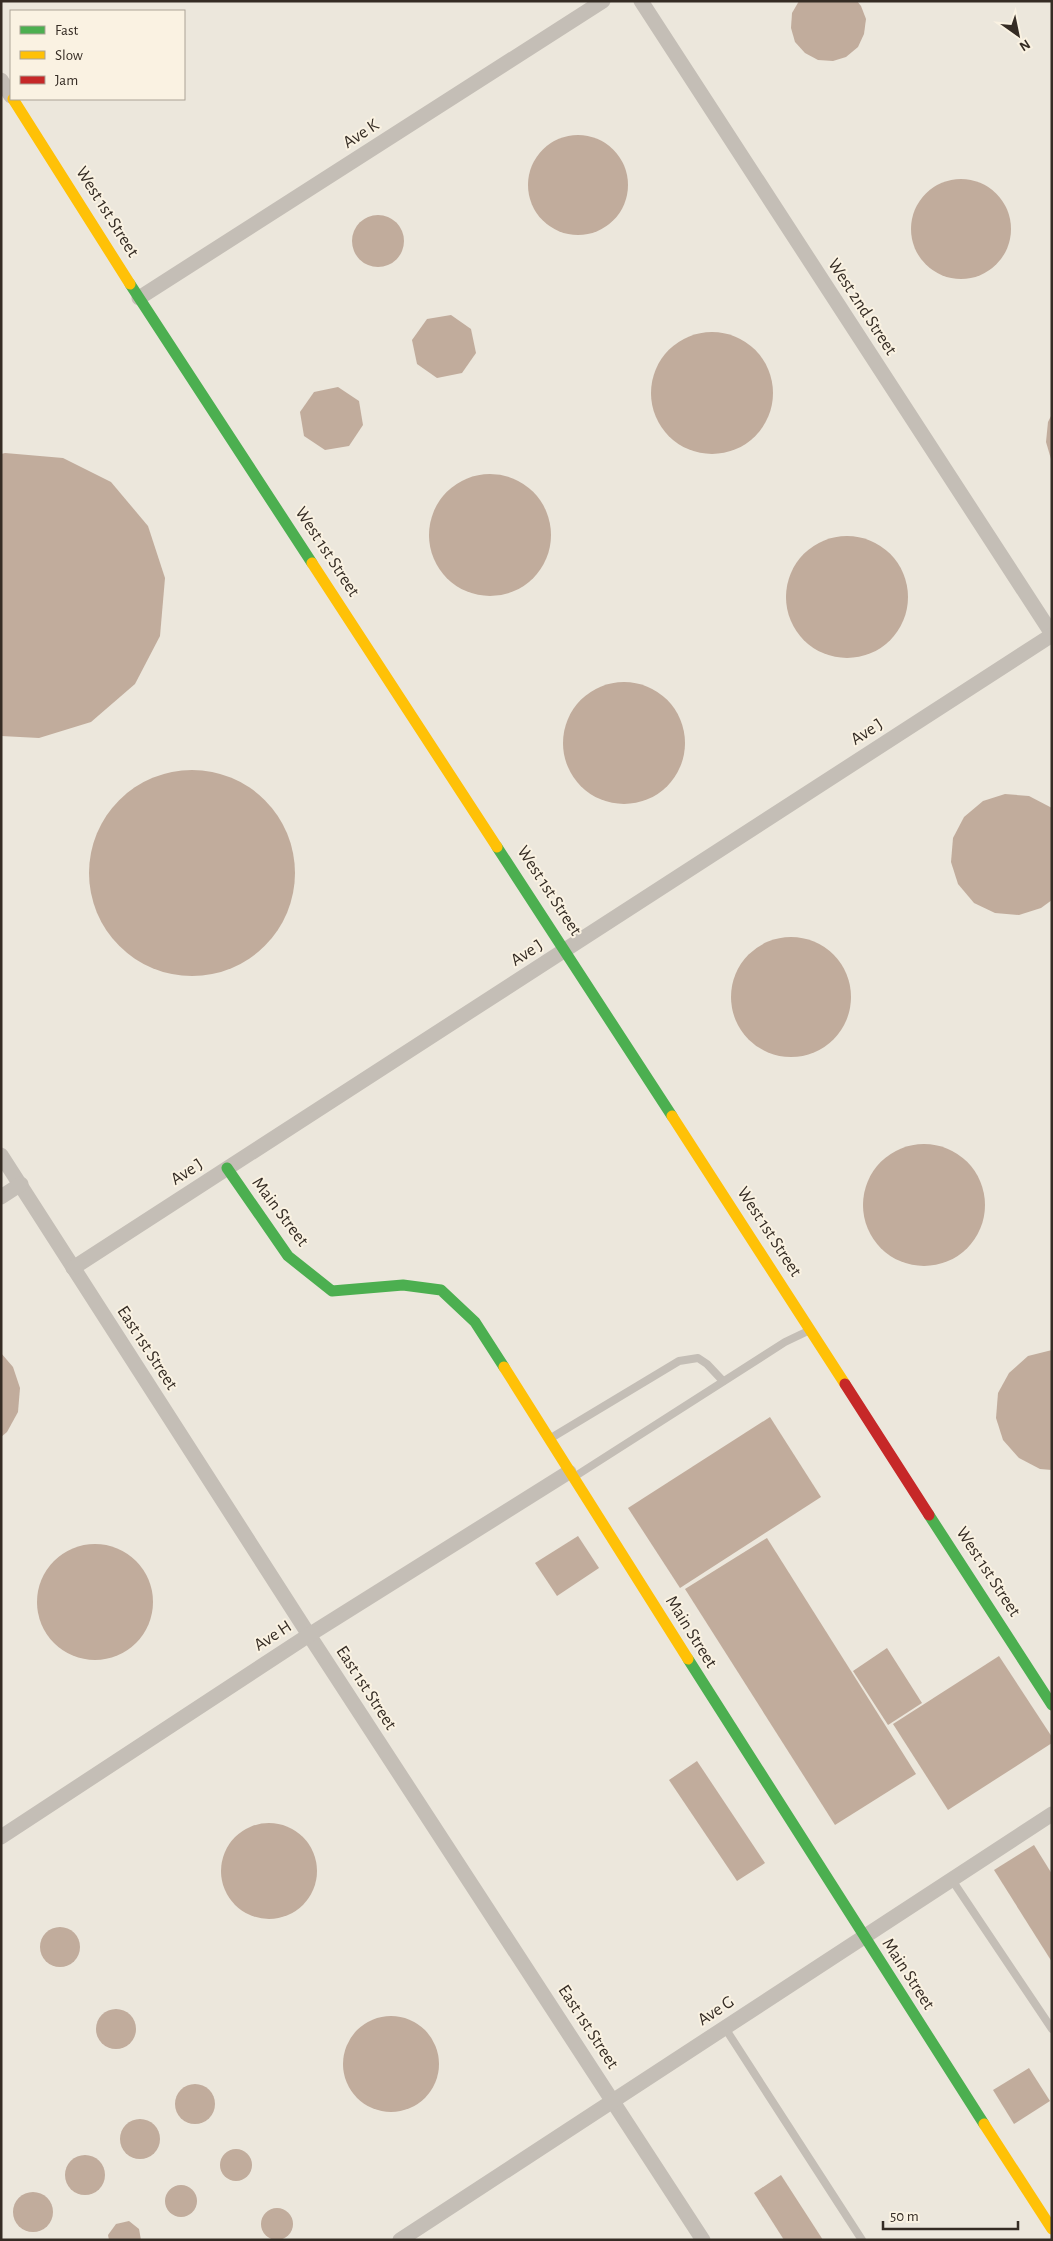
<svg xmlns="http://www.w3.org/2000/svg" width="1053" height="2241" font-family="'Alegreya Sans',sans-serif">
  <style>
    .building { fill: #c1ac9c }
    .lines { fill: none; stroke-linecap: round; stroke-linejoin: round }
    .lane { stroke: #c4beb6; stroke-width: 8 }
    .street { stroke: #c4beb6; stroke-width: 15 }
    .fast { stroke: #4caf50; stroke-width: 11 }
    .slow { stroke: #ffc107; stroke-width: 11 }
    .jam { stroke: #c62828; stroke-width: 11 }
    .labels { text-anchor: middle; dominant-baseline: central; stroke-width: 4; stroke-linejoin: round; paint-order: stroke }
    .street-label { font-size: 18px; fill: #352c24; stroke: #faf2e2 }
  </style>
  <rect width="100%" height="100%" fill="#ece7dc"/>
  <g class="building">
    <path d="M799 1H857L861 6 866 19 864 34 858 47 846 57 833 61 818 60 805 53 795 42 791 28 792 13Z"/>
    <circle cx="578" cy="185" r="50"/>
    <circle cx="961" cy="229" r="50"/>
    <circle cx="378" cy="241" r="26"/>
    <path d="M451 315 471 329 476 353 462 373 437 378 417 364 412 340 427 319Z"/>
    <circle cx="712" cy="393" r="61"/>
    <path d="M338 387 359 401 363 425 349 446 325 450 304 436 300 412 314 392Z"/>
    <path d="M1052 414V459H1051L1046 442 1048 422Z"/>
    <path d="M5 453 63 458 111 482 148 526 165 578 160 636 135 684 91 722 39 738 1 736V454Z"/>
    <circle cx="490" cy="535" r="61"/>
    <circle cx="847" cy="597" r="61"/>
    <circle cx="624" cy="743" r="61"/>
    <circle cx="192" cy="873" r="103"/>
    <path d="M1005 794 1029 796 1052 808V900L1041 908 1019 915 995 913 974 903 958 884 951 862 953 838 964 817 983 801Z"/>
    <circle cx="791" cy="997" r="60"/>
    <circle cx="924" cy="1205" r="61"/>
    <path d="M1052 1350V1470L1040 1469 1019 1458 1003 1440 996 1418 998 1393 1009 1373 1028 1356Z"/>
    <path d="M1 1353 13 1367 20 1388 18 1412 7 1432 1 1437Z"/>
    <path d="M770 1417 821 1497 680 1588 628 1508Z"/>
    <path d="M578 1536 599 1568 557 1596 535 1563Z"/>
    <path d="M767 1538 916 1774 835 1825 685 1589Z"/>
    <circle cx="95" cy="1602" r="58"/>
    <path d="M887 1648 922 1703 888 1725 853 1671Z"/>
    <path d="M999 1656 1052 1737V1743L948 1810 893 1724Z"/>
    <path d="M697 1761 765 1863 737 1881 669 1780Z"/>
    <circle cx="269" cy="1871" r="48"/>
    <path d="M1034 1845 1052 1874V1962L994 1870Z"/>
    <circle cx="60" cy="1947" r="20"/>
    <circle cx="116" cy="2029" r="20"/>
    <circle cx="391" cy="2064" r="48"/>
    <path d="M1029 2068 1050 2101 1014 2124 993 2090Z"/>
    <circle cx="195" cy="2104" r="20"/>
    <circle cx="140" cy="2139" r="20"/>
    <circle cx="236" cy="2165" r="16"/>
    <circle cx="85" cy="2175" r="20"/>
    <path d="M781 2175 823 2240H784L754 2193Z"/>
    <circle cx="181" cy="2201" r="16"/>
    <circle cx="33" cy="2212" r="20"/>
    <circle cx="277" cy="2224" r="16"/>
    <path d="M129 2221 139 2229 141 2240H109L108 2235 116 2224Z"/>
  </g>
  <g class="lines">
    <g class="lane">
      <path d="M551 1438 679 1361 698 1358 707 1364 723 1381"/>
      <path d="M574 1477 785 1342 808 1331"/>
      <path d="M952 1880 1052 2029"/>
      <path d="M725 2028 862 2240"/>
    </g>
    <g class="street">
      <path d="M641 1 1052 634"/>
      <path d="M1 80 11 96"/>
      <path d="M139 298 603 1"/>
      <path d="M1 1155 309 1635 703 2240"/>
      <path d="M1 1197 21 1184"/>
      <path d="M73 1268 1052 635"/>
      <path d="M1 1837 309 1635 569 1472"/>
      <path d="M400 2240 1052 1814"/>
    </g>
    <g class="fast">
      <path d="M130 284 312 563"/>
      <path d="M497 847 672 1116"/>
      <path d="M227 1168 288 1256 332 1291 403 1285 441 1290 475 1322 504 1367"/>
      <path d="M929 1515 1052 1705"/>
      <path d="M688 1659 984 2124"/>
    </g>
    <g class="slow">
      <path d="M13 99 130 284"/>
      <path d="M312 563 497 847"/>
      <path d="M672 1116 845 1384"/>
      <path d="M504 1367 688 1659"/>
      <path d="M984 2124 1052 2229"/>
    </g>
    <path class="jam" d="M845 1384 929 1515"/>
  </g>
  <g class="labels">
    <g class="street-label">
      <text transform="translate(361 134) rotate(-33)">Ave K</text>
      <text transform="translate(107 212) rotate(58)">West 1st Street</text>
      <text transform="translate(862 307) rotate(57)">West 2nd Street</text>
      <text transform="translate(327 552) rotate(57)">West 1st Street</text>
      <text transform="translate(867 732) rotate(-33)">Ave J</text>
      <text transform="translate(549 891) rotate(57)">West 1st Street</text>
      <text transform="translate(527 953) rotate(-33)">Ave J</text>
      <text transform="translate(187 1172) rotate(-33)">Ave J</text>
      <text transform="translate(280 1212) rotate(53)">Main Street</text>
      <text transform="translate(769 1232) rotate(57)">West 1st Street</text>
      <text transform="translate(147 1348) rotate(57)">East 1st Street</text>
      <text transform="translate(988 1572) rotate(57)">West 1st Street</text>
      <text transform="translate(691 1632) rotate(58)">Main Street</text>
      <text transform="translate(273 1636) rotate(-33)">Ave H</text>
      <text transform="translate(366 1688) rotate(57)">East 1st Street</text>
      <text transform="translate(908 1974) rotate(57)">Main Street</text>
      <text transform="translate(716 2011) rotate(-33)">Ave G</text>
      <text transform="translate(588 2027) rotate(57)">East 1st Street</text>
    </g>
  </g>
  <rect width="1053" height="2241" fill="none" stroke="#352c24" stroke-width="5"/>
  <rect x="10" y="10" width="175" height="90" fill="#faf2e2" stroke="#aba396"/>
  <rect x="20" y="26" width="25" height="8" fill="#4caf50" stroke="#aba396"/>
  <text x="55" y="35" font-size="15" fill="#352c24">Fast</text>
  <rect x="20" y="51" width="25" height="8" fill="#ffc107" stroke="#aba396"/>
  <text x="55" y="60" font-size="15" fill="#352c24">Slow</text>
  <rect x="20" y="76" width="25" height="8" fill="#c62828" stroke="#aba396"/>
  <text x="55" y="85" font-size="15" fill="#352c24">Jam</text>
  <g transform="translate(1018 35) rotate(147)" stroke="#faf2e2" stroke-width="4" paint-order="stroke">
  <path d="M0-4L9 19L0 12L-9 19Z" fill="#352c24"/>
  <text y="-8" font-size="14" font-weight="bold" text-anchor="middle" fill="#352c24">N</text>
  </g>
  <path d="M883 2221v8h135v-8" fill="none" stroke="#352c24" stroke-width="2.5"/>
  <text x="890" y="2221" font-size="15" fill="#352c24" stroke="#faf2e2" stroke-width="4" paint-order="stroke">50 m</text>
</svg>
